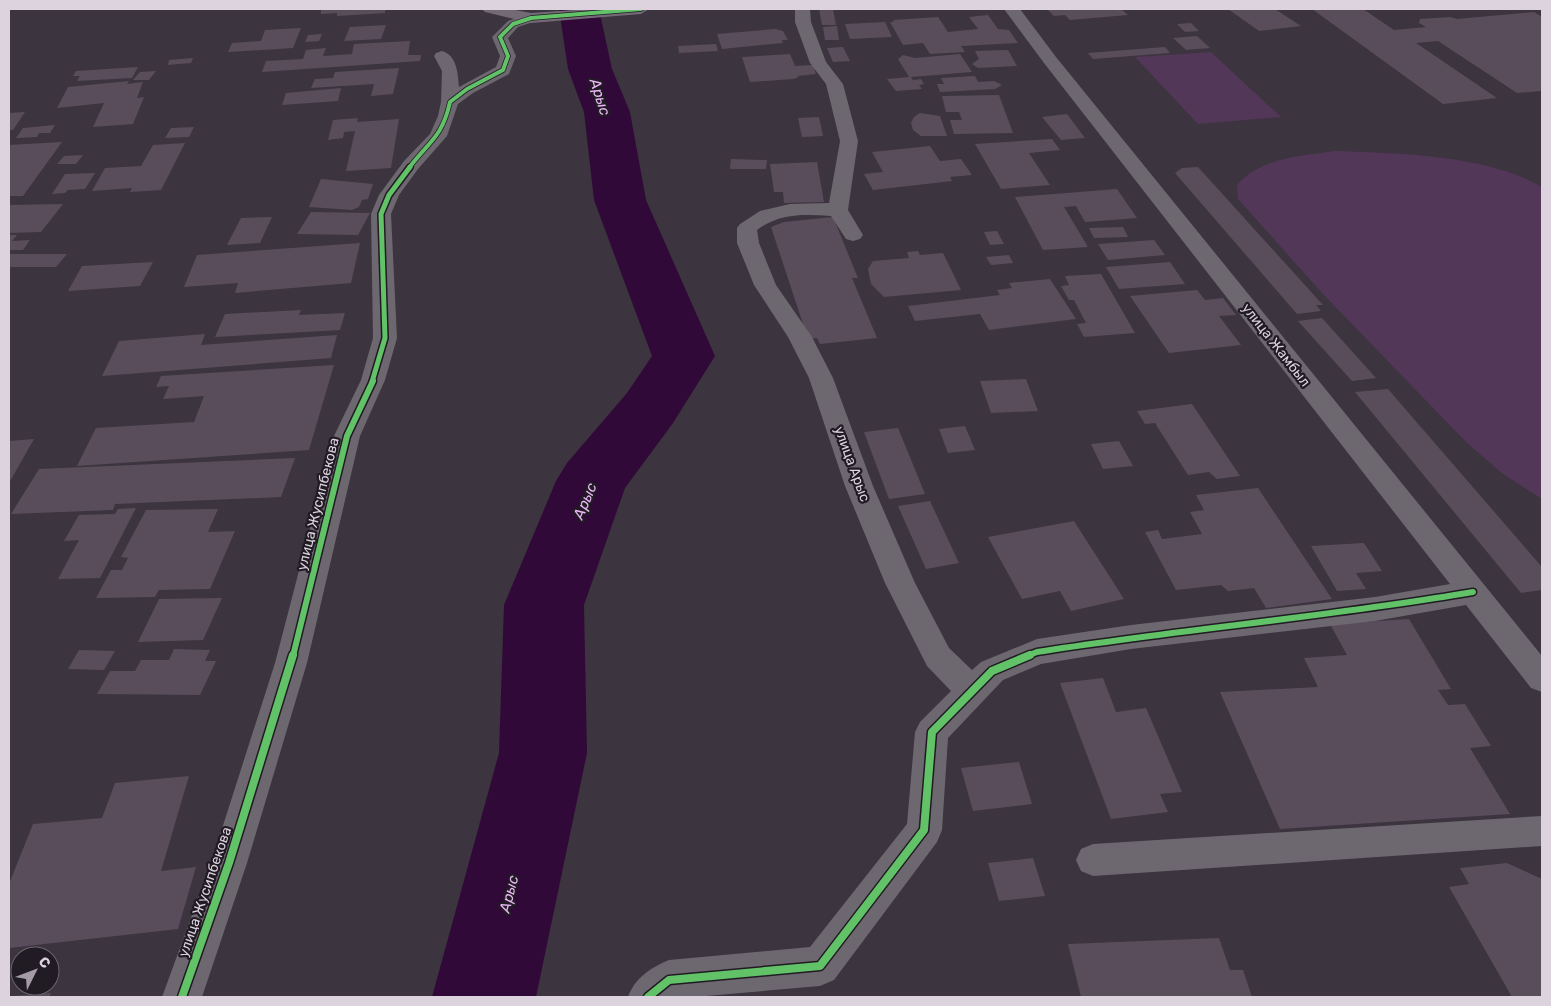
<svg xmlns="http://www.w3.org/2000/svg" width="1551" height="1006" font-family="Rubik,sans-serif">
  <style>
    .green { fill: #523758 }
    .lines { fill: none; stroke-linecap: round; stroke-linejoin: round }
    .river { fill: #310939; fill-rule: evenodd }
    .building { fill: #594d5c }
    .lane { fill: #6d676f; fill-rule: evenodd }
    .street { fill: #6d676f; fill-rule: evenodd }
    .secondary { fill: #726a74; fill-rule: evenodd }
    .cycleway-far3-casing { stroke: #211b23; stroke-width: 5.5 }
    .cycleway-far2-casing { stroke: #211b23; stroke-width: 8 }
    .cycleway-far1-casing { stroke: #211b23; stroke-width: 9 }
    .cycleway-casing { stroke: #211b23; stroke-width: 11 }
    .cycleway-far3 { stroke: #61c268; stroke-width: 4 }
    .cycleway-far2 { stroke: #61c268; stroke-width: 5 }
    .cycleway-far1 { stroke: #61c268; stroke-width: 6 }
    .cycleway { stroke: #61c268; stroke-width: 8 }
    .labels { text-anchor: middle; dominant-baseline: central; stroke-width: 4.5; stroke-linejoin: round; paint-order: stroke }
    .street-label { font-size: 14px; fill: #ddd3df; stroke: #211b23 }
    .water-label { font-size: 15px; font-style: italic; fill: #e9b6f6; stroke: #211b23 }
  </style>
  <rect width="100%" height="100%" fill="#3c343e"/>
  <g class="green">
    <path d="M1211 52 1281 117 1198 124 1135 57Z"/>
    <path d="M1335 151C1397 153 1488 155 1542 187V499L1503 474 1467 443 1321 292 1238 199 1237 185C1261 157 1302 156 1335 151Z"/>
  </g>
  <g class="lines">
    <path class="river" d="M559 9H599L612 69 630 112 646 200 715 356 673 423 625 488 584 605 587 753 536 997H432L499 753 504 605 556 481 567 463 627 393 652 356 594 200 584 112 568 69Z"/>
  </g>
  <g class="building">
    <path d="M321 9H385V13L337 16V13L321 14Z"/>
    <path d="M819 9H833L836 25H822Z"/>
    <path d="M1047 9H1121L1128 15 1070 20 1065 15 1054 16Z"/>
    <path d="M1228 9H1275L1301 26 1259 31Z"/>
    <path d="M1312 9H1363L1394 30 1426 27 1419 23 1420 19 1450 17 1457 19 1534 12 1542 17V91L1517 93 1438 41 1416 43 1497 98 1443 104Z"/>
    <path d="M988 15 998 29 1009 30 1018 43 961 46 965 52 930 54 923 43 903 45 890 22H894L893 20 938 17 948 32 978 29 969 17Z"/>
    <path d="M885 22 892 37 850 39 845 24Z"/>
    <path d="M1191 23 1199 31 1185 32 1177 24Z"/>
    <path d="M386 25 381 39 344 41 350 27Z"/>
    <path d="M837 26 839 40H825L823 27Z"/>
    <path d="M301 28 293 48 228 52 232 43 261 41 265 30Z"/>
    <path d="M775 29 783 31 788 40H782L783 43 722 49 717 34Z"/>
    <path d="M322 34 319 41 305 42 308 35Z"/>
    <path d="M1197 36 1210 48 1186 50 1173 38Z"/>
    <path d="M410 41 408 55H421L420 61 262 72 266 61 303 59 306 50 326 48 323 56 352 54 354 44Z"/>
    <path d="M716 44 718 51 679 53 678 46Z"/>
    <path d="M843 47 850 61 833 62 827 48Z"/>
    <path d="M1165 47 1170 53 1093 59 1088 53Z"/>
    <path d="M1008 50 1017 66 978 68 972 64 979 59 975 51Z"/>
    <path d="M790 54 795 66 813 65 816 74 797 76 799 77 793 79 750 82 742 57Z"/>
    <path d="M960 54 972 72 911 77 913 80 921 79 924 84 919 85 922 89 896 91 887 79 909 77 898 59 903 55 915 58Z"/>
    <path d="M193 58 191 63 168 65 169 60Z"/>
    <path d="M138 67 132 78 77 81 80 76H73L76 71Z"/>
    <path d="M399 68 393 94 371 96 374 84 311 88 315 79 333 78 335 72Z"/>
    <path d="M156 71 149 80H133L140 72Z"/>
    <path d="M975 76 978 82 994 81 1002 85 995 89 940 92 937 84H944L941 78Z"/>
    <path d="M129 81 127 84 143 82 137 98 144 97 133 124 93 127 104 103 57 108 68 87Z"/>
    <path d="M341 88 338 101 282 105 286 93Z"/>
    <path d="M999 95 1013 133 954 134 950 120H962L959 112H946L942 96Z"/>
    <path d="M25 112 13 130H9V113Z"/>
    <path d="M920 113 940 116 947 136H921L913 130 911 123 914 117Z"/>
    <path d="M1067 114 1085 138 1061 140 1042 117Z"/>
    <path d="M819 117 823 136 802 137 798 118Z"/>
    <path d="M358 118 357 122 399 119 391 168 346 171 355 131 344 132 343 138 328 140 333 120Z"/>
    <path d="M55 125 50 133H39L37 137 16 138 23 128Z"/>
    <path d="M194 127 189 137 165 138 171 128Z"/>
    <path d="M1052 139 1060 150 1029 153 1050 185 1001 189 975 144Z"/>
    <path d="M62 142 23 196H9V145Z"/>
    <path d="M185 143 161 190 130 192 132 188 92 191 105 168 141 166 153 145Z"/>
    <path d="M930 146 940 161 961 159 972 175 950 177 952 181 873 190 864 174 883 172 872 152Z"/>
    <path d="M83 155 76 164H57L64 156Z"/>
    <path d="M731 159 767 160 766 169H730Z"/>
    <path d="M817 162 824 202 784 203 783 192H774L770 164Z"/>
    <path d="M1198 167 1323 305H1316L1321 311 1297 314 1175 173 1182 168Z"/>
    <path d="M95 173 85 189 68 190 65 193 52 194 65 174Z"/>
    <path d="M321 179 373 184 368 199 362 200 359 207 352 210 309 207Z"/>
    <path d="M1117 189 1137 218 1085 222 1076 206 1064 207 1088 247 1043 250 1015 197Z"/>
    <path d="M63 204 41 232 9 233V205Z"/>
    <path d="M311 212 370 213 358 235 297 234Z"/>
    <path d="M272 217 260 243 227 245 241 218Z"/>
    <path d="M833 217 858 278H852L877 338 820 344 817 338 808 339 771 227 784 222Z"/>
    <path d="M1123 227 1128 237 1094 238 1089 228Z"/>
    <path d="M997 231 1004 244 990 245 984 232Z"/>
    <path d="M9 235H17L12 241 30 240 23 250H9Z"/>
    <path d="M1154 240 1165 255 1108 260 1098 244Z"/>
    <path d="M360 243 351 283 235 293 238 283 184 287 197 255Z"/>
    <path d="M918 251 920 255 943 253 961 290 884 297 871 284 868 269 873 261 909 258 907 252Z"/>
    <path d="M9 254H67L56 267H9Z"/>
    <path d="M1009 255 1013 263 991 265 986 257Z"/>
    <path d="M153 262 140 286 68 291 82 266Z"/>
    <path d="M1170 262 1185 284 1119 289 1106 267Z"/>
    <path d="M1101 274 1135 333 1084 337 1077 324 1086 323 1074 300H1069L1061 286 1069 285 1065 276Z"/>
    <path d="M1050 279 1076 319 989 330 980 314 915 321 908 306 1000 295 997 290 1012 288 1009 283Z"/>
    <path d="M1197 290 1205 300 1223 298 1236 315 1219 316 1241 345 1169 353 1130 296Z"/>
    <path d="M301 310 299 315 345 313 340 330 215 337 225 314Z"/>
    <path d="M1322 318 1376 378 1352 381 1298 321Z"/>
    <path d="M205 334 201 345 337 335 331 358 102 376 119 341Z"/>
    <path d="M334 365 309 450 77 466 96 428 194 422 204 396 163 399 169 386 156 387 161 376Z"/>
    <path d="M1026 379 1038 411 991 413 980 381Z"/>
    <path d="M1388 389 1542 567V590L1521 593 1355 392Z"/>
    <path d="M1192 404 1240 476 1217 479 1209 472 1188 475 1155 423 1145 424 1137 411Z"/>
    <path d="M965 426 975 450 948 453 939 429Z"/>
    <path d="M898 428 925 494 889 499 864 432Z"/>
    <path d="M34 439 9 483V441Z"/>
    <path d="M1119 441 1133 466 1103 469 1091 444Z"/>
    <path d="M295 458 281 497 115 504 113 510 11 514 39 469Z"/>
    <path d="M1258 488 1332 599 1266 608 1254 588 1228 591 1221 585 1176 590 1145 532 1158 530 1162 539 1202 534 1190 512 1204 510 1196 495Z"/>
    <path d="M930 501 959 563 926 569 898 506Z"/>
    <path d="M136 508 100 578 58 579 79 540 64 541 79 515 115 514 118 509Z"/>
    <path d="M218 509 208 532 235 531 210 589 159 590 155 597 96 598 111 570H122L128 558 121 557 146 510Z"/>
    <path d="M1074 521 1124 599 1071 611 1060 591 1022 599 988 537Z"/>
    <path d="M1364 543 1382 571 1356 573 1366 589 1337 591 1311 546Z"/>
    <path d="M222 598 203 640 138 642 159 599Z"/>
    <path d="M1409 619 1451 689 1438 690 1448 705 1465 704 1491 746 1470 748 1510 814 1280 829 1220 692 1318 687 1304 658 1347 655 1330 624Z"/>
    <path d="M174 649 210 650 205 661H216L200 695 97 694 110 671H135L141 660H169Z"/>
    <path d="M79 650 115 651 104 670 68 669Z"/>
    <path d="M1103 678 1116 712 1146 708 1182 792 1160 794 1168 812 1111 819 1060 683Z"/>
    <path d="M1019 762 1032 804 973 811 961 768Z"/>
    <path d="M189 776 161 871 196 867 178 929 9 948V884L33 824 102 818 115 783Z"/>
    <path d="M1033 858 1045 896 999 901 988 863Z"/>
    <path d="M1507 863 1542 879V997H1512L1449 887 1469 884 1460 868Z"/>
    <path d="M1219 938 1230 970H1243L1252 997H1081L1068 944Z"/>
    <path d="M51 993 49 997H12V996Z"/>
  </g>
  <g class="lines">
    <path class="lane" d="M1542 816V846L1093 876 1081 871 1076 860 1081 849 1093 844Z"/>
    <g class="street">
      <path d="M795 9H810L811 22 826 62 843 84 858 141 848 210 863 235 860 239 853 241 846 239 831 216C805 214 779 213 757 230L759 243 776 285 812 337 833 378 873 486 915 583 949 648 972 670 981 662 1037 639 1131 625 1375 597 1450 584 1044 63 1004 9H1020L1056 57 1542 656V692L1531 688 1466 605 1375 621 1131 649 1041 664 1003 680 948 738 942 830 937 842 834 980 820 986 695 997H628C635 978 650 968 669 960L810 947 907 824 915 732 920 722 951 691 927 666 885 583 845 486 809 378 788 337 754 285 737 243V228L740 224 760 211 790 204 829 203 840 141 826 84 810 63 795 22Z"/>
      <path d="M531 13 539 18 536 21 518 27 508 38 516 56 509 74 473 93 458 104 447 136 418 169 399 195 391 214 397 338 385 380 360 436 307 663 247 863 202 997H162L211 863 275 663 334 436 361 380 373 338 371 214 379 195 404 161 430 134 438 116 441 102 442 71 434 56 436 53 442 51C457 55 458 74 459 87L496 67 500 56 492 37 508 21Z"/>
    </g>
    <path class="secondary" d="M482 9H510L531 13 588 9H649L641 14 531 23 485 12Z"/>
    <defs>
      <path id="cycleway-far3" d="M409 168C429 141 442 138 450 102L467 89 503 70 508 56 500 37 513 24 531 18 641 9"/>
      <path id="cycleway-far2" d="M372 382 385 338 381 214 389 195 410 167"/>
      <g id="cycleway-far1">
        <path d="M293 656 347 436 373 381"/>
        <path d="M1027 656 1037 652C1182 629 1328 617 1473 592"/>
      </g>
      <g id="cycleway">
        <path d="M182 997 229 863 293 655"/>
        <path d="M648 997 669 980 820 966 924 830 932 732 992 671 1030 655"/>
      </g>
    </defs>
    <use href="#cycleway-far3" class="cycleway-far3-casing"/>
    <use href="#cycleway-far2" class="cycleway-far2-casing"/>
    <use href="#cycleway-far1" class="cycleway-far1-casing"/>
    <use href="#cycleway" class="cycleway-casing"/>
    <use href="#cycleway-far3" class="cycleway-far3"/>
    <use href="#cycleway-far2" class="cycleway-far2"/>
    <use href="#cycleway-far1" class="cycleway-far1"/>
    <use href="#cycleway" class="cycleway"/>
  </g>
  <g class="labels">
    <g class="street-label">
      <text transform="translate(1276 345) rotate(52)">улица Жамбыл</text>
      <text transform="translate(852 464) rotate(70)">улица Арыс</text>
      <text transform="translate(318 504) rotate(-76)">улица Жусипбекова</text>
      <text transform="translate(205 892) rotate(-71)">улица Жусипбекова</text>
    </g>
    <g class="water-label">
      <text transform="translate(600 97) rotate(72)">Арыс</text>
      <text transform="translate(585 501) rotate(-67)">Арыс</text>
      <text transform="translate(509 894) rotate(-76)">Арыс</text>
    </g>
  </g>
  <rect width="1551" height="1006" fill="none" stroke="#ddd3df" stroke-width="20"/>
  <g transform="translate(35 971) rotate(48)"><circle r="24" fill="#211b23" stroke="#6c656e"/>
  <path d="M0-4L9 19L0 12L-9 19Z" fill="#a59ba7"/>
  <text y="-8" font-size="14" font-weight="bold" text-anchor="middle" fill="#ddd3df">С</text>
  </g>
</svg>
